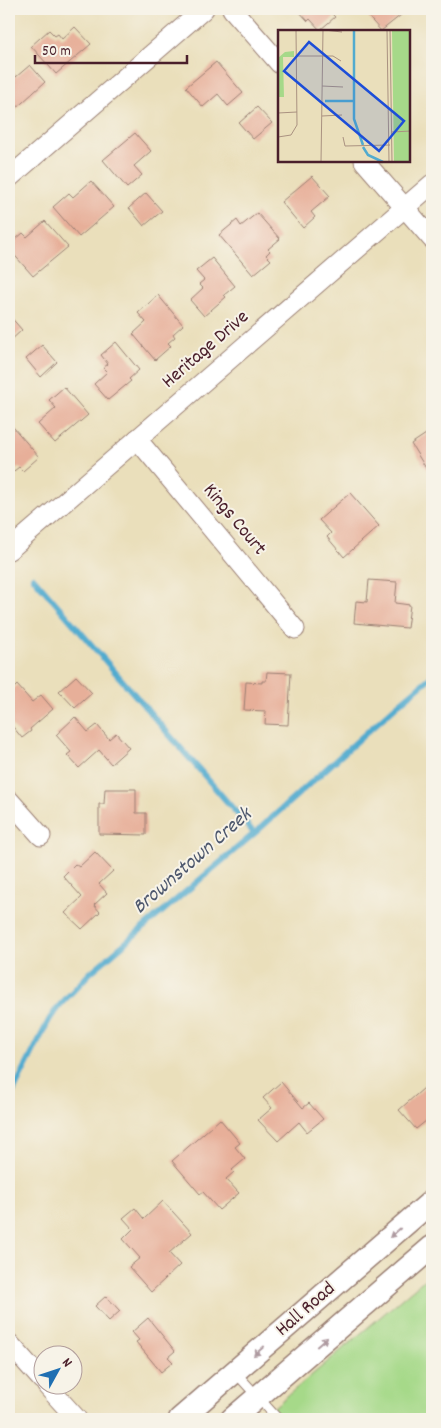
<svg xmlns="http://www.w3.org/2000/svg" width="441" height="1428" font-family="Dekko,sans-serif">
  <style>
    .green { fill: #a6d989; stroke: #787c5a }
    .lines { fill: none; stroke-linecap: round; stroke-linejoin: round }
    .stream { stroke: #51abcf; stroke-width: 6 }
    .building { fill: #e7af99 }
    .service-casing { stroke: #9a7f73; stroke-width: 11 }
    .minor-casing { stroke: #9a7f73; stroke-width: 21 }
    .tertiary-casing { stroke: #9a7f73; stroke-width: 25 }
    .service { stroke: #fff; stroke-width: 9 }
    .minor { stroke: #fff; stroke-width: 19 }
    .tertiary { stroke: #fff; stroke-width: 22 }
    .oneway { fill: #ae9aa0 }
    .labels { text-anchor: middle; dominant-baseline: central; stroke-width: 4; stroke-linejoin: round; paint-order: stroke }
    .street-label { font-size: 20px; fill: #4a1f2b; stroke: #f7f3e8 }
    .water-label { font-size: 21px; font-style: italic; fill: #4d576d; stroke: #f7f3e8 }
    .inset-river { fill: none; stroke: #51abcf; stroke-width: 2.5 }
    .inset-road { fill: none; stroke: #aa9281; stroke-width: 1 }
    .view { fill: #1d4ed8; fill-opacity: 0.15; stroke: #1d4ed8; stroke-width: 2.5 }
    .inset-edge { fill: none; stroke: #4a1f2b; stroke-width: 2.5 }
  </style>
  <rect width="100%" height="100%" fill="#f7f3e8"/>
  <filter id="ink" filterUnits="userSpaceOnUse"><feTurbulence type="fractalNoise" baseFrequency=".02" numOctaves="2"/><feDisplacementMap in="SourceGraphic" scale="10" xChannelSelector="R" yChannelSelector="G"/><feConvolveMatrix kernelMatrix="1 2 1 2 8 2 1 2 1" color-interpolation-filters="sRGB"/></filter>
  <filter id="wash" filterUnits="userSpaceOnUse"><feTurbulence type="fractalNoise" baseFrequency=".0096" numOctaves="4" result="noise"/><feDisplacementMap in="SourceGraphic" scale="20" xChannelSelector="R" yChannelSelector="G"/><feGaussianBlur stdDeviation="1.12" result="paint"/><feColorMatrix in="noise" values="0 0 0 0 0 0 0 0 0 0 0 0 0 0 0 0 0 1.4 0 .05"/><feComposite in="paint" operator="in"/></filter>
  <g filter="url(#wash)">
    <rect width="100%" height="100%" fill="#eadfbb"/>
    <path class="green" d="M432 1273V1419H260Z"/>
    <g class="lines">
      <g class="stream">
        <path d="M33 577 254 833"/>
        <path d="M9 1100 49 1020 58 1007 90 973 256 832 395 707 432 676"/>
      </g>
    </g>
    <g id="blocks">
      <g class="building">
        <path d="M297 9H327L335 17 320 30 310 19 308 21Z"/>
        <path d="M369 9H396L401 15 381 31 365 13Z"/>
        <path d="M75 27 91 44 56 74 31 46 49 30 55 36 58 34 62 39Z"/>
        <path d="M216 62 243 93 228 106 218 94 203 107 186 87Z"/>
        <path d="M30 65 45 82 11 113 9 111V75L12 72 16 77Z"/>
        <path d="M257 107 272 123 253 139 239 123Z"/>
        <path d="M135 133 151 151 134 166 142 175 127 188 103 160Z"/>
        <path d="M312 176 330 196 311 212 315 217 303 228 281 202Z"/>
        <path d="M91 181 114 207 79 237 53 207 69 193 73 197Z"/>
        <path d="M146 193 162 211 144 226 129 208Z"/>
        <path d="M257 213 280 239 268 249 270 251 266 255 271 260 253 275 219 235 237 220 241 226Z"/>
        <path d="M45 221 68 247 33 276 9 249V245L23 233 27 237Z"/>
        <path d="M212 258 235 286 224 295 226 297 204 316 190 300 203 288 199 284 204 280 196 271Z"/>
        <path d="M158 295 183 325 173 334 175 337 168 343 171 346 155 360 133 334 146 322 138 313Z"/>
        <path d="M9 315 22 330 9 342Z"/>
        <path d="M116 342 139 370 129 379 131 381 108 400 94 384 107 372 103 368 108 364 101 355Z"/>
        <path d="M42 345 57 362 41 377 26 359Z"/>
        <path d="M64 387 88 415 55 443 38 424 56 408 49 400Z"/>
        <path d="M13 427 39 457 23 471 19 467 9 475V431Z"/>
        <path d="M432 430V478L411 444Z"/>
        <path d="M350 493 379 526 344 557 327 537 331 533 319 520Z"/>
        <path d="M369 580 397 582 395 603 410 605 407 628 354 623 356 601 367 602Z"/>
        <path d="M267 672 291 673 288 725 265 724 266 711 244 710 246 682 262 683V681H266Z"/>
        <path d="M76 676 92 693 75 708 59 691Z"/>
        <path d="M17 685 32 702 41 695 53 709 30 729 31 731 22 738 9 722 12 718 9 714V693Z"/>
        <path d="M75 717 88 732 97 725 109 739 116 733 129 748 111 764 99 750 79 768 67 755 71 752 56 735Z"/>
        <path d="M105 789H136V813H146V835L99 834V804H104Z"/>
        <path d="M95 852 113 871 99 884 107 893 94 905 100 912 82 929 65 913 82 897 63 876 75 864 79 867Z"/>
        <path d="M432 1081V1116L416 1129 399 1110Z"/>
        <path d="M281 1082 303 1108 309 1103 323 1119 307 1132 299 1122 278 1141 258 1120 272 1108 263 1098Z"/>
        <path d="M220 1119 240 1143 235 1147 245 1159 232 1170 234 1172 226 1179 239 1193 219 1210 203 1192 200 1194 172 1161Z"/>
        <path d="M163 1201 192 1233 169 1253 180 1265 151 1292 129 1267 140 1258 123 1239 133 1229 123 1218 135 1208 144 1219Z"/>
        <path d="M106 1296 120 1311 109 1321 95 1306Z"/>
        <path d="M148 1318 175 1351 168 1357 173 1362 161 1372 136 1342 139 1340 132 1332Z"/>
      </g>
    </g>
  </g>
  <g filter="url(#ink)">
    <use href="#blocks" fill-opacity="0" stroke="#9a7f73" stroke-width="1"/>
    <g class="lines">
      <defs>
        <path id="service" d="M235 1372 278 1419"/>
        <g id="minor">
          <path d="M232 9 280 64"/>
          <path d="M364 161 432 239"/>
          <path d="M9 178 204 9"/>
          <path d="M137 439 295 629"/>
          <path d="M9 550 432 184"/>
          <path d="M9 800 41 836"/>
          <path d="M9 1343 42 1380"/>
          <path d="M47 1386 77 1419"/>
        </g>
        <g id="tertiary">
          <path d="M180 1419 432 1201"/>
          <path d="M232 1419 432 1247"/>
        </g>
      </defs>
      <use href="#service" class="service-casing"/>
      <use href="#minor" class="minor-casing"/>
      <use href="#tertiary" class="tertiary-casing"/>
      <use href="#service" class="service"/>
      <use href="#minor" class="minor"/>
      <use href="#tertiary" class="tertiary"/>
    </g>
    <defs><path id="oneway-solid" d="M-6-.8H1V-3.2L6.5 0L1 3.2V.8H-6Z" transform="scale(1.25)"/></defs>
    <g class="oneway">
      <use href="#oneway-solid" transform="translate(395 1233) rotate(139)"/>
      <use href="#oneway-solid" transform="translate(322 1342) rotate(-41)"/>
      <use href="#oneway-solid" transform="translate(259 1351) rotate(139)"/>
    </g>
  </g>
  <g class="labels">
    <g class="street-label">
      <text transform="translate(206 350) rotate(-41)">Heritage Drive</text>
      <text transform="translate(234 520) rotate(50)">Kings Court</text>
      <text transform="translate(306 1310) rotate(-41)">Hall Road</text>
    </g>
    <g class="water-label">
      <text transform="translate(193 862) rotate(-41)">Brownstown Creek</text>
    </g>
  </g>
  <g transform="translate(278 30)">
    <rect width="132" height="132" fill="#eadfbb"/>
    <path d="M114 0H132V132H116ZM16 21V27H5L6 67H0V28L7 22Z" fill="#a6d989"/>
    <path class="inset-river" d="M76 0V89L85 115M47 71H75M85 117 90 125 105 132"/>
    <path class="inset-road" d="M46 0 64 2M109 0 111 132M112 0 114 132M19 26H55L63 31M44 56 65 57M0 83 19 82M44 86 64 85M114 102 133 101M0 107 13 105 19 95 18 0M65 107 67 116 112 115M43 132 45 0"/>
    <path class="view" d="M31 12 126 91 101 121 6 41Z"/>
    <rect width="132" height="132" class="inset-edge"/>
  </g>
  <rect width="441" height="1428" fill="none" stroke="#f7f3e8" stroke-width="30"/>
  <g transform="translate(58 1370) rotate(50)"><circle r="24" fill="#f7f3e8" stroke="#b29e9c"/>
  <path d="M0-4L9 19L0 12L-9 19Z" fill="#1f6fb2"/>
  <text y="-8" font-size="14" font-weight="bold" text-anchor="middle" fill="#4a1f2b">N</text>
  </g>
  <path d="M35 55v8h152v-8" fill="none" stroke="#4a1f2b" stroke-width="2.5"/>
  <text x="42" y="55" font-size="15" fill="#4a1f2b" stroke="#f7f3e8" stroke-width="4" paint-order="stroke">50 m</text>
</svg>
